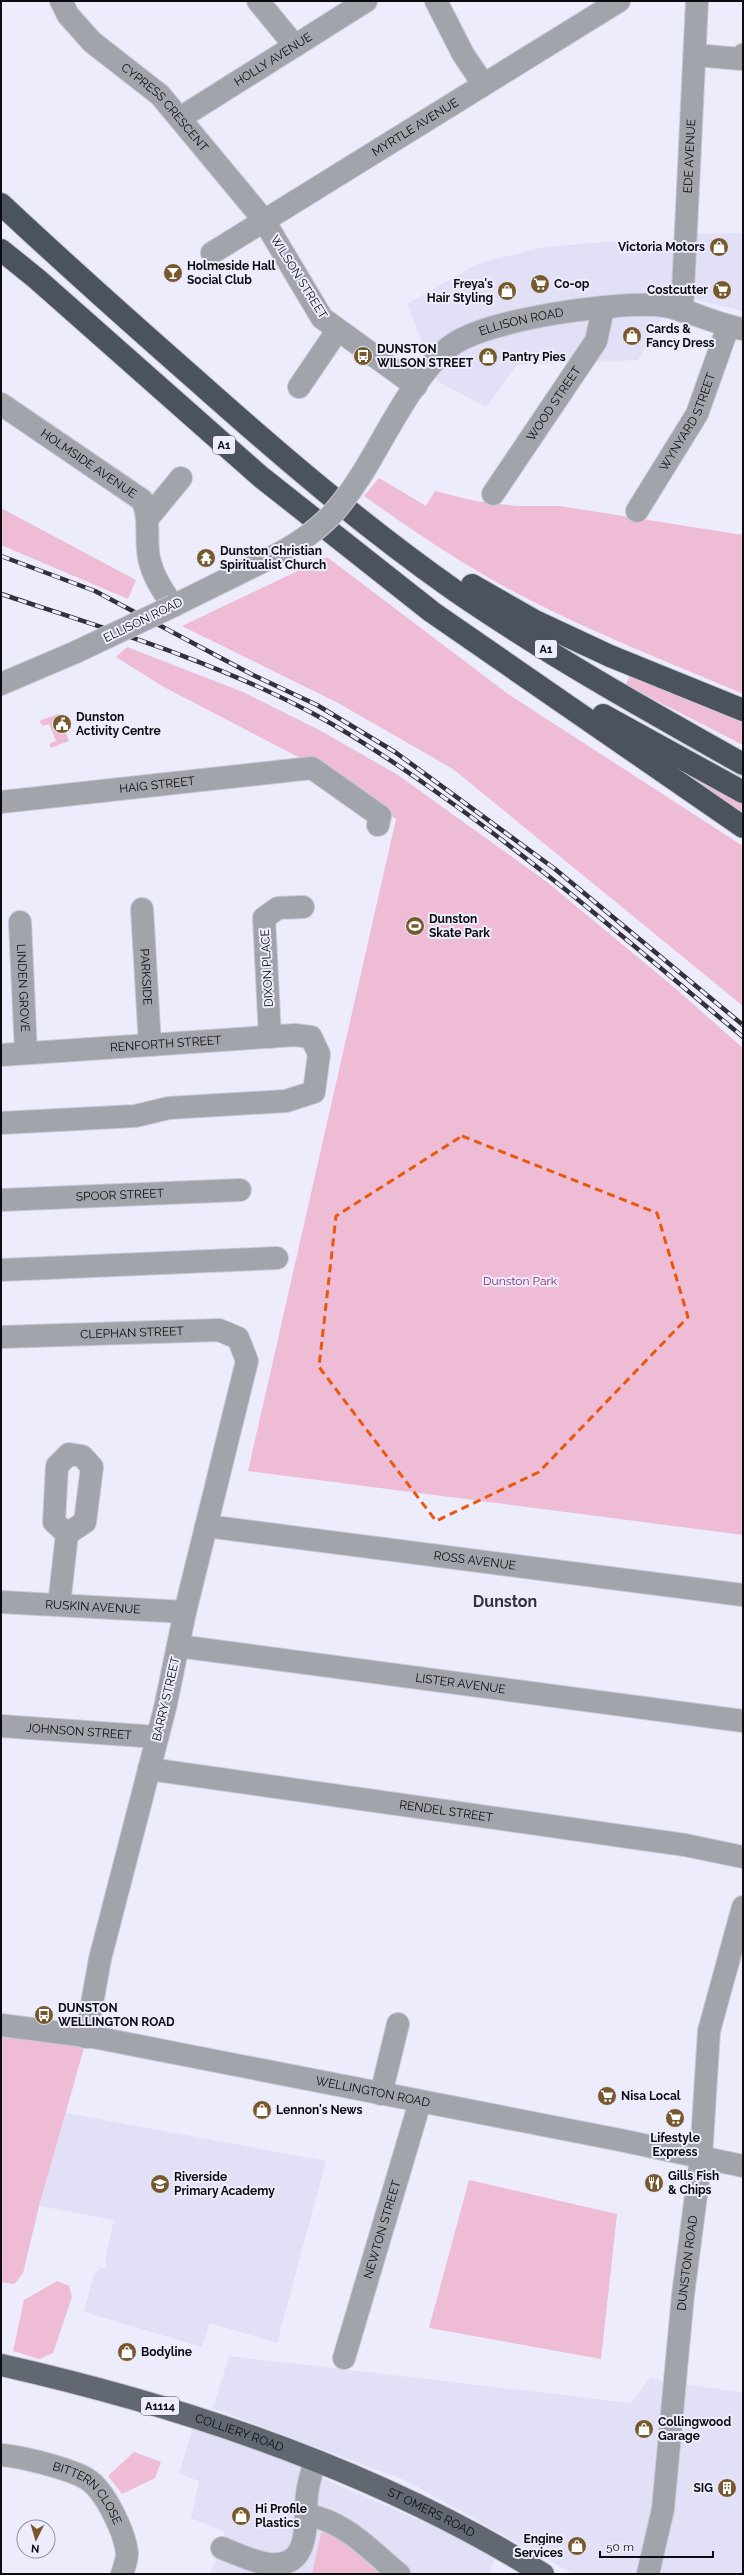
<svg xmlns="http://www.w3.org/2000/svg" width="744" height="2575" font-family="Raleway,sans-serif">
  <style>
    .built { fill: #e1e0f6 }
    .green { fill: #efbcd6 }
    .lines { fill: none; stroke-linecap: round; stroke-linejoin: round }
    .minor-casing { stroke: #c8c8d6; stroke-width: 24 }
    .major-casing { stroke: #c8c8d6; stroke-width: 24 }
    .highway-casing { stroke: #c8c8d6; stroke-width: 24 }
    .minor { stroke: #a1a4aa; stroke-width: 22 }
    .major { stroke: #616872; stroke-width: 22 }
    .highway { stroke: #4b535e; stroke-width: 22 }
    .rail-casing { stroke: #323138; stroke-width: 4.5 }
    .rail { stroke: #ececfc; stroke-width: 3; stroke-dasharray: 9; stroke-linecap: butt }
    .minor-bridge-casing { stroke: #c8c8d6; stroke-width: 24; stroke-linecap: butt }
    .minor-bridge { stroke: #a1a4aa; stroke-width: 22 }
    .marked { fill: none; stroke: #e8590c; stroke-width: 3; stroke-dasharray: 8 5; stroke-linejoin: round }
    .labels { text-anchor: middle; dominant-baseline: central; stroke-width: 4; stroke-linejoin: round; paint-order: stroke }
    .shield { fill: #ececfc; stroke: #4f4e57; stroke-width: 1 }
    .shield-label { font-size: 11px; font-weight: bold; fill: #0c0b10 }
    .street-label { font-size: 12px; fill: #0c0b10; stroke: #ececfc }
    .poi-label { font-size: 12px; font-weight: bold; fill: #0c0b10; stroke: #ececfc; text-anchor: start }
    .park-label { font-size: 12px; fill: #8a2d67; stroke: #ececfc }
    .district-label { font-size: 16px; font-weight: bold; fill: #32323d; stroke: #ececfc }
  </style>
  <rect width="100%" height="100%" fill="#ececfc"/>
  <g class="built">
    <path d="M743 233V311L675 295 638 360 517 365 486 407 437 381 407 304 477 264 543 247 620 241 695 243 696 234Z"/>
    <path d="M85 2044 66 2113 326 2161 277 2343 210 2323 202 2347 84 2312 94 2274 101 2268H106V2254L114 2220 39 2206 20 2279 14 2284 1 2282Z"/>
    <path d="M229 2356 631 2403 650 2378 743 2393V2574H573L407 2481 213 2408Z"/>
    <path d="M195 2420 283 2455 331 2482 469 2542 495 2559 489 2574H210L225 2532 191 2518 199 2481 179 2474Z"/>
  </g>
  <g class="green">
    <path d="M379 478 426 506 435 491 475 501 516 506H560L743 535V694C669 662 593 633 522 596 466 567 415 532 364 496Z"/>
    <path d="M1 508 136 580 128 599 1 545Z"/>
    <path d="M327 557 508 694 743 846V1006L453 769 338 703 182 626Z"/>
    <path d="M127 647 243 692 323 732 398 775 547 882 675 988 743 1048V1535L248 1471 396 819 306 761 162 686 116 657Z"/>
    <path d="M630 674 743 720V745L626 685Z"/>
    <path d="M58 714 69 741 51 748 49 744 56 741 49 724 43 726 39 721Z"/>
    <path d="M694 775 743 801V818L691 784Z"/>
    <path d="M1 2035 85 2044 39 2206 23 2273 14 2284 1 2282Z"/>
    <path d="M469 2180 617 2214 601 2359 429 2328Z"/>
    <path d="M57 2281 69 2286 72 2297 53 2353 39 2359 13 2351 24 2300Z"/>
    <path d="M134 2452 161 2462 155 2478 122 2494 108 2476Z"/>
    <path d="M333 2529 388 2574H312L321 2533Z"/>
  </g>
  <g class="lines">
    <defs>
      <g id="minor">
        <path id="s1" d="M61 1 68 15 92 42 160 95 263 219 322 318 416 386"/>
        <path d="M258 1 295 46"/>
        <path d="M436 1 463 54 483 84"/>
        <path d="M696 55 740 59 743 55"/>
        <path id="s2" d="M180 118 366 1"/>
        <path id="s3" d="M212 253 619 1"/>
        <path id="s4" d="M682 311 697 1"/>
        <path d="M299 387 337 331"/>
        <path id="s5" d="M1 404 142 500C151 518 145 538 149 558 153 577 163 591 173 606L282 552"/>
        <path id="s6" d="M365 469C387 433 418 369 452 345 489 319 619 300 664 306 691 310 716 325 743 329"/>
        <path id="s7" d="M493 494 596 341 603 309"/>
        <path id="s8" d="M637 511 697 414 728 327"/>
        <path d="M148 518 181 478"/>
        <path d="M1 684 76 652"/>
        <path id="s9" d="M1 802 312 768 380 816 378 825"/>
        <path id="s10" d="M142 909 150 1045"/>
        <path id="s11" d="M20 922 26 1053"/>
        <path d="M270 1037 264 918 278 908 303 907"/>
        <path id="s12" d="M1 1055 295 1035 311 1037 319 1054 314 1092 286 1101 169 1108 135 1116 1 1123"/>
        <path id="s13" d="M1 1200 240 1190"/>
        <path d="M1 1270 277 1258"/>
        <path id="s14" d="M1 1337 219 1330 238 1338 247 1361 185 1612 165 1708 100 1959 86 2037"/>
        <path id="s15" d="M206 1526 743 1595"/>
        <path id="s16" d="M1 1602 185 1612"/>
        <path d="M59 1605 67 1534 85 1522 92 1467 82 1456 69 1454 57 1466 54 1522 67 1534"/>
        <path id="s17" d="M178 1646 743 1721"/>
        <path id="s18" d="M1 1726 157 1737"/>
        <path id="s19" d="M149 1769 685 1845 743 1857"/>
        <path id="s20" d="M1 2025 93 2037 620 2140 743 2166"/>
        <path d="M381 2094 398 2024"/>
        <path id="s21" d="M344 2358 420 2102"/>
        <path id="s22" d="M1 2455C20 2456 71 2469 87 2479 105 2490 125 2533 127 2553 127 2560 124 2568 122 2574"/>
        <path d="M307 2515C345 2521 371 2551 399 2574"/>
        <path d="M222 2548C237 2554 253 2562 269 2564 313 2568 304 2521 307 2494 308 2483 312 2472 315 2461"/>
        <path id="s23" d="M648 2574 663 2509 683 2295 701 2157 709 2031 743 1907"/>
      </g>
      <g id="major">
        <path id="s24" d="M1 2365C187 2407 380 2472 543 2574"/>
      </g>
      <g id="highway">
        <path d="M1 204C65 264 130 322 196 380 279 454 363 526 454 590 547 654 645 709 743 764"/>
        <path d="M1 250 37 279 261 477 432 612 743 827"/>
        <path d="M472 585 535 621 610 656 743 710"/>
        <path d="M603 715 743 792"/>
      </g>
    </defs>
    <use href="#minor" class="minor-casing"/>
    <use href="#major" class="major-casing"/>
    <use href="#highway" class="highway-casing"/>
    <use href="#minor" class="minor"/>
    <use href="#major" class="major"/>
    <use href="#highway" class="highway"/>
    <defs>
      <g id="rail">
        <path d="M1 556 95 591 253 675 317 705 395 752 555 869 743 1025"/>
        <path d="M1 594C106 629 214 661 312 713 357 737 400 766 442 796 547 870 644 955 743 1037"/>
      </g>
    </defs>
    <use href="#rail" class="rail-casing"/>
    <use href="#rail" class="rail"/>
    <defs>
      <g id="minor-bridge">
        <path d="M282 552C323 529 340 509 365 469"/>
        <path d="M76 652 173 606"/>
      </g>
    </defs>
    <use href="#minor-bridge" class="minor-bridge-casing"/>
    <use href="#minor-bridge" class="minor-bridge"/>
  </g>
  <path class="marked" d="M462 1136 657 1213 688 1317 539 1472 436 1521 319 1367 336 1216Z"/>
  <defs>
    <symbol id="shop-disc" viewBox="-11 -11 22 22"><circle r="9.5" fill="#77592d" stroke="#ececfc"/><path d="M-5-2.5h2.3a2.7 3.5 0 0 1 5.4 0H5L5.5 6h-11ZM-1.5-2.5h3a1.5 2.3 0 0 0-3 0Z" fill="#fff"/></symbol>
    <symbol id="bar-disc" viewBox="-11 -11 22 22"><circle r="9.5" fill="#77592d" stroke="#ececfc"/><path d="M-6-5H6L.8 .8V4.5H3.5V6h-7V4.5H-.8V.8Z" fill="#fff"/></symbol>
    <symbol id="supermarket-disc" viewBox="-11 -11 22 22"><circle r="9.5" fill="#77592d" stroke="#ececfc"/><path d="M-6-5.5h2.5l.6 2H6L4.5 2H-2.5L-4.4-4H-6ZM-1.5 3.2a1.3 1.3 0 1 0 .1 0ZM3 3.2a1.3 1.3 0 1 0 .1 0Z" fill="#fff"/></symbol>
    <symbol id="bus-disc" viewBox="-11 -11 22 22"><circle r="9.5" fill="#77592d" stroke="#ececfc"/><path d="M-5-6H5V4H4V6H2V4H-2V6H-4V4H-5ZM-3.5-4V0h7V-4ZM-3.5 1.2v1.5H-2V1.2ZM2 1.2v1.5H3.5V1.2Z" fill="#fff"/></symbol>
    <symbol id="temple-disc" viewBox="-11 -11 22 22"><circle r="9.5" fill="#77592d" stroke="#ececfc"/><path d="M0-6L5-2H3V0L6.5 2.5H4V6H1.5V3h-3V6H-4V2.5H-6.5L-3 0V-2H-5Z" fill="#fff"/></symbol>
    <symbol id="civic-disc" viewBox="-11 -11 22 22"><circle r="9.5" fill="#77592d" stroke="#ececfc"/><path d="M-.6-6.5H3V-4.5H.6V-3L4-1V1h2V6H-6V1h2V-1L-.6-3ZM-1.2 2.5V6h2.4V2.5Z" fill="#fff"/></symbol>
    <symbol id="stadium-disc" viewBox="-11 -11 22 22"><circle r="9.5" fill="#77592d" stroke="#ececfc"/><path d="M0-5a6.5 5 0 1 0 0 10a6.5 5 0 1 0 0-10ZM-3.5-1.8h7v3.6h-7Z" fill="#fff"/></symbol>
    <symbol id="restaurant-disc" viewBox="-11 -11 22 22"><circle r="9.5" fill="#77592d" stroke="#ececfc"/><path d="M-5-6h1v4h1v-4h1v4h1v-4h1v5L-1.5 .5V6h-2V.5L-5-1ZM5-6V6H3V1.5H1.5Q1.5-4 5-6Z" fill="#fff"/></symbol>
    <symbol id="school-disc" viewBox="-11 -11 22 22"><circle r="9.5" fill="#77592d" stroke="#ececfc"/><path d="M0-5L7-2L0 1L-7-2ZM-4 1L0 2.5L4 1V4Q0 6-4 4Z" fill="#fff"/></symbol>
    <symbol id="building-disc" viewBox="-11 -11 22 22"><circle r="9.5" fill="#77592d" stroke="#ececfc"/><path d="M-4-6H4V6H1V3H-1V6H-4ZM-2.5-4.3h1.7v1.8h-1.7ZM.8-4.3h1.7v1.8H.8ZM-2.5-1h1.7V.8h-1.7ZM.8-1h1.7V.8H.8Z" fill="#fff"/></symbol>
  </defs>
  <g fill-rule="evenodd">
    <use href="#shop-disc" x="708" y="236" width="22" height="22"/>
    <use href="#bar-disc" x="162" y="262" width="22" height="22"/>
    <use href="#supermarket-disc" x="529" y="273" width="22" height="22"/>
    <use href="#supermarket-disc" x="711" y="279" width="22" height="22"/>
    <use href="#shop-disc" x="496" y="280" width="22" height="22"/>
    <use href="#shop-disc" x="621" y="325" width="22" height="22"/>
    <use href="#bus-disc" x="352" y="345" width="22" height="22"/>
    <use href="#shop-disc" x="477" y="346" width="22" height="22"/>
    <use href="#temple-disc" x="195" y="547" width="22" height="22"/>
    <use href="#civic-disc" x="51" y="713" width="22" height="22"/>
    <use href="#stadium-disc" x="404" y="915" width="22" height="22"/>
    <use href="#bus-disc" x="33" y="2004" width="22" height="22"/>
    <use href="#supermarket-disc" x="596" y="2085" width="22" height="22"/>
    <use href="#shop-disc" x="251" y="2099" width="22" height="22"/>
    <use href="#supermarket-disc" x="664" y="2107" width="22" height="22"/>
    <use href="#restaurant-disc" x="643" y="2172" width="22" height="22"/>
    <use href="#school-disc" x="149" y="2173" width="22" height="22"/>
    <use href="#shop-disc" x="116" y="2341" width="22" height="22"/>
    <use href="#shop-disc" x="633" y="2418" width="22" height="22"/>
    <use href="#building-disc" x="716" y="2477" width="22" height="22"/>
    <use href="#shop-disc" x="230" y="2505" width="22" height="22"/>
    <use href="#shop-disc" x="566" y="2535" width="22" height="22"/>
  </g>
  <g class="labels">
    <g class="shield">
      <rect x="213" y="436" width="22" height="18" rx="3"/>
      <rect x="535" y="640" width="22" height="18" rx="3"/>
      <rect x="141" y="2397" width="38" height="18" rx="3"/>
    </g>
    <g class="shield-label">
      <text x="224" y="445">A1</text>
      <text x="546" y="649">A1</text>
      <text x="160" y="2406">A1114</text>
    </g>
    <g class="street-label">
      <text stroke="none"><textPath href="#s2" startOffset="110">HOLLY AVENUE</textPath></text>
      <text stroke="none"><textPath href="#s1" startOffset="150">CYPRESS CRESCENT</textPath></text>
      <text stroke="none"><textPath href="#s3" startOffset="239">MYRTLE AVENUE</textPath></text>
      <text stroke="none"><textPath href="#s4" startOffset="155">EDE AVENUE</textPath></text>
      <text transform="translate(299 277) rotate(58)">WILSON STREET</text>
      <text stroke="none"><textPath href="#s6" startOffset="226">ELLISON ROAD</textPath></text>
      <text stroke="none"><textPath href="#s7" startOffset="109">WOOD STREET</textPath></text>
      <text stroke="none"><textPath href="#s8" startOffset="103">WYNYARD STREET</textPath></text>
      <text stroke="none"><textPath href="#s5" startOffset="106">HOLMSIDE AVENUE</textPath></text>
      <text transform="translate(143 620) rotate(-26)">ELLISON ROAD</text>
      <text stroke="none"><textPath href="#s9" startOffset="157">HAIG STREET</textPath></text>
      <text transform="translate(267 968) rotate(-93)">DIXON PLACE</text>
      <text stroke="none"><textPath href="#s10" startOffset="68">PARKSIDE</textPath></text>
      <text stroke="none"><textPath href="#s11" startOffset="66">LINDEN GROVE</textPath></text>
      <text stroke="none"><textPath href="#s12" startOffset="165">RENFORTH STREET</textPath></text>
      <text stroke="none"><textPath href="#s13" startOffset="119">SPOOR STREET</textPath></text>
      <text stroke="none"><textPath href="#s14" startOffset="131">CLEPHAN STREET</textPath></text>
      <text stroke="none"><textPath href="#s15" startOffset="271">ROSS AVENUE</textPath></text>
      <text stroke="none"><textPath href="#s16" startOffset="92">RUSKIN AVENUE</textPath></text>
      <text stroke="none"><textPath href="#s17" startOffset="285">LISTER AVENUE</textPath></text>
      <text transform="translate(166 1699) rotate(-77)">BARRY STREET</text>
      <text stroke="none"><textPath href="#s18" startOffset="78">JOHNSON STREET</textPath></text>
      <text stroke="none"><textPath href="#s19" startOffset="300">RENDEL STREET</textPath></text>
      <text stroke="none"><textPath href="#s20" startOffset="378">WELLINGTON ROAD</textPath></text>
      <text stroke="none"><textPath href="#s21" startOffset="134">NEWTON STREET</textPath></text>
      <text stroke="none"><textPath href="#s23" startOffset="314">DUNSTON ROAD</textPath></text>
      <text stroke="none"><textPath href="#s24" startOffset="248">COLLIERY ROAD</textPath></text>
      <text stroke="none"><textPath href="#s22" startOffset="99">BITTERN CLOSE</textPath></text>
      <text stroke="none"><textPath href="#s24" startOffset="456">ST OMERS ROAD</textPath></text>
    </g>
    <g class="poi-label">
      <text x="705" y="247" text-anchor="end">Victoria Motors</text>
      <text x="187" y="266">Holmeside Hall<tspan x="187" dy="14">Social Club</tspan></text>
      <text x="493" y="284" text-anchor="end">Freya's<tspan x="493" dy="14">Hair Styling</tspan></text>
      <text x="554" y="284">Co-op</text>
      <text x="708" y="290" text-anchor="end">Costcutter</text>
      <text x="646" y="329">Cards &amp;<tspan x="646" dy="14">Fancy Dress</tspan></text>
      <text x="377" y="349">DUNSTON<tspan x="377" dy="14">WILSON STREET</tspan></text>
      <text x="502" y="357">Pantry Pies</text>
      <text x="220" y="551">Dunston Christian<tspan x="220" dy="14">Spiritualist Church</tspan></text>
      <text x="76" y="717">Dunston<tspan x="76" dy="14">Activity Centre</tspan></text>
      <text x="429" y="919">Dunston<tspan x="429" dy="14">Skate Park</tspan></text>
      <text x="58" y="2008">DUNSTON<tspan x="58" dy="14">WELLINGTON ROAD</tspan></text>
      <text x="621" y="2096">Nisa Local</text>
      <text x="276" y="2110">Lennon's News</text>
      <text x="675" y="2138" text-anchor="middle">Lifestyle<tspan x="675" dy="14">Express</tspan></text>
      <text x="668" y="2176">Gills Fish<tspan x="668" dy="14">&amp; Chips</tspan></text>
      <text x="174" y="2177">Riverside<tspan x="174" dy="14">Primary Academy</tspan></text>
      <text x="141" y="2352">Bodyline</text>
      <text x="658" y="2422">Collingwood<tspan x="658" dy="14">Garage</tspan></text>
      <text x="713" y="2488" text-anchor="end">SIG</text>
      <text x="255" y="2509">Hi Profile<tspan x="255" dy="14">Plastics</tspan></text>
      <text x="563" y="2539" text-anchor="end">Engine<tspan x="563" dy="14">Services</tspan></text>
    </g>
    <g class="park-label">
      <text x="520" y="1281">Dunston Park</text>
    </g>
    <g class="district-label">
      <text x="505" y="1601">Dunston</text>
    </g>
  </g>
  <rect width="744" height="2575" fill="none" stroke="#0c0b10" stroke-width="4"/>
  <g transform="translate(36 2539) rotate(185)"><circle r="19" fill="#ececfc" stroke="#92929e"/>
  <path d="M0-3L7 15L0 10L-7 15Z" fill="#77592d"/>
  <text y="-6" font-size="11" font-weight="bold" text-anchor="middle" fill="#0c0b10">N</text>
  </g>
  <path d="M600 2551v6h113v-6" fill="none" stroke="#0c0b10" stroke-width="2"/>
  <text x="606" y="2551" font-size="12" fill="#0c0b10" stroke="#ececfc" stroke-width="3" paint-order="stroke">50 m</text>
</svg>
